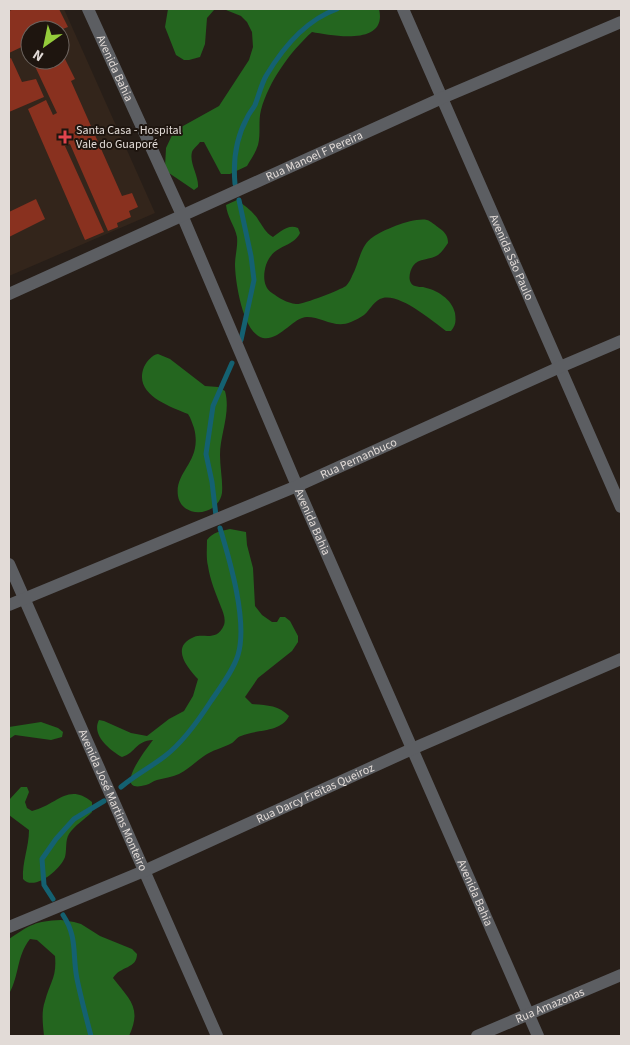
<svg xmlns="http://www.w3.org/2000/svg" width="630" height="1045" font-family="'Source Sans 3',sans-serif">
  <style>
    .built { fill: #33251b; fill-rule: evenodd }
    .forest { fill: #24661f }
    .lines { fill: none; stroke-linecap: round; stroke-linejoin: round }
    .stream { stroke: #146171; stroke-width: 5 }
    .building { fill: #89311f }
    .street { stroke: #5c5e62; stroke-width: 12 }
    .health-dot { fill: #e0444e; stroke: #1e150f; stroke-width: 2 }
    .labels { text-anchor: middle; dominant-baseline: central; stroke-width: 4; stroke-linejoin: round; paint-order: stroke }
    .street-label { font-size: 12px; fill: #e2dbd7; stroke: #1e150f }
    .poi-label { font-size: 12px; fill: #e2dbd7; stroke: #1e150f; text-anchor: start }
  </style>
  <rect width="100%" height="100%" fill="#271e18"/>
  <path class="built" d="M9 9H64L155 213 9 276ZM30 30H60V60H30Z"/>
  <g class="forest">
    <path d="M168 9H379C388 46 333 36 312 32 290 52 269 81 261 110 258 121 261 134 258 145 256 152 251 159 247 166L230 174H221L204 142H200C198 145 193 149 192 152 189 163 199 176 198 187L194 190 166 171 165 167 166 148 174 131 219 106 249 60 253 47 252 32 247 22 241 16 226 10H214L207 18 205 44 200 57 189 60H184L176 55 165 27Z"/>
    <path d="M237 200C245 206 254 212 259 221 264 228 265 232 273 237 282 231 288 224 298 228L300 233C293 248 273 244 266 265 263 275 263 287 272 293 279 298 287 303 296 304 302 305 340 290 346 286 348 284 351 279 352 276 359 264 360 245 373 237 383 230 414 217 427 220 431 221 436 226 439 228 445 232 448 236 448 243 445 247 442 252 438 255 431 260 418 258 413 266 409 272 407 283 415 286 418 287 421 287 423 287 437 290 452 299 455 313 456 321 456 325 451 331H446C432 321 401 294 383 298 374 300 371 309 364 315 360 318 355 320 351 322 335 329 322 317 307 317 293 317 280 341 263 338 243 334 235 281 235 264 235 256 238 246 237 237 235 226 227 217 226 205Z"/>
    <path d="M158 354 170 359 205 386 218 387 225 391C231 413 220 434 220 455 220 468 223 481 222 493 218 517 182 519 178 496 174 471 203 462 194 428 192 423 191 418 188 414 169 406 133 394 144 367 147 361 152 355 158 354Z"/>
    <path d="M230 529 246 532 247 545 253 568 255 606 262 615 272 622H277L280 617H285L290 621 298 636V642L292 651 258 678 245 697 252 704C266 705 279 705 289 716 281 733 256 729 241 736 237 737 235 741 232 743 223 748 212 750 204 756 195 762 189 769 179 774 172 777 164 778 157 780 153 781 150 784 146 785 110 795 147 748 153 740 135 741 137 752 122 757 110 750 91 735 99 720L104 721 131 733 147 736 169 719 184 711 193 696 198 679C187 667 170 647 194 637 204 633 217 642 224 625 226 619 223 612 221 607 216 594 210 580 208 566 206 558 207 548 207 540 213 532 221 531 230 529Z"/>
    <path d="M41 722 58 728 63 732 62 737 51 740 15 735 9 739V727Z"/>
    <path d="M21 787H27L29 792 25 802 27 808 32 811C57 805 68 782 92 802V812C85 819 74 826 69 834 65 840 67 850 65 857 61 869 34 892 23 879 22 862 29 847 29 830L9 815V800Z"/>
    <path d="M61 920 74 922 81 924 100 936 132 949 137 954C137 969 120 966 113 978 130 1000 142 1008 129 1036H44C43 1025 41 1012 45 1001 50 982 57 977 55 956L37 940 30 939C16 957 20 974 9 994V939C30 925 35 921 61 920Z"/>
  </g>
  <g class="lines">
    <g class="stream">
      <path d="M235 184C233 162 236 138 247 118 249 113 253 109 255 105 259 95 261 85 266 76 282 49 306 20 337 9"/>
      <path d="M239 200 251 256 254 280 241 340"/>
      <path d="M216 516 212 482 206 454 213 406 232 363"/>
      <path d="M121 787C135 775 151 767 165 756 181 744 200 718 211 701 221 686 233 671 238 655 248 622 230 561 220 528"/>
      <path d="M53 899 44 885 42 859 56 839 74 819 104 801"/>
      <path d="M63 915C78 938 72 954 77 979 81 998 86 1017 91 1036"/>
    </g>
  </g>
  <g class="building">
    <path d="M14 9H59L68 27 60 30H30V43L9 53V11Z"/>
    <path d="M60 49 75 79 71 81 122 196 132 193 138 207 129 211 131 217 117 223 118 227 108 231 70 144 65 146 104 232 85 240 28 109 46 100 53 115 57 113 32 60H60Z"/>
    <path d="M11 58 22 82 36 79 44 97 9 112V59Z"/>
    <path d="M36 199 45 219 9 237V212Z"/>
  </g>
  <g class="lines">
    <g class="street">
      <path id="s1" d="M88 9 182 215 297 486 538 1036"/>
      <path id="s2" d="M403 9 621 507"/>
      <path id="s3" d="M9 294 442 98 621 22"/>
      <path id="s4" d="M9 564 217 1036"/>
      <path id="s5" d="M9 605 297 486 560 367 621 341"/>
      <path id="s6" d="M9 927 144 871 412 749 621 659"/>
      <path id="s7" d="M477 1036 621 975"/>
    </g>
  </g>
  <path class="health-dot" d="M62.5 129.5h5v5h5v5h-5v5h-5v-5h-5v-5h5z"/>
  <g class="labels">
    <g class="street-label">
      <text stroke="none"><textPath href="#s1" startOffset="65">Avenida Bahia</textPath></text>
      <text stroke="none"><textPath href="#s3" startOffset="335">Rua Manoel F Pereira</textPath></text>
      <text stroke="none"><textPath href="#s2" startOffset="271">Avenida São Paulo</textPath></text>
      <text stroke="none"><textPath href="#s5" startOffset="379">Rua Pernanbuco</textPath></text>
      <text stroke="none"><textPath href="#s1" startOffset="560">Avenida Bahia</textPath></text>
      <text stroke="none"><textPath href="#s6" startOffset="334">Rua Darcy Freitas Queiroz</textPath></text>
      <text stroke="none"><textPath href="#s4" startOffset="258">Avenida José Martins Monteiro</textPath></text>
      <text stroke="none"><textPath href="#s1" startOffset="965">Avenida Bahia</textPath></text>
      <text stroke="none"><textPath href="#s7" startOffset="79">Rua Amazonas</textPath></text>
    </g>
    <g class="poi-label">
      <text x="76" y="130">Santa Casa - Hospital<tspan x="76" dy="14">Vale do Guaporé</tspan></text>
    </g>
  </g>
  <rect width="630" height="1045" fill="none" stroke="#e2dbd7" stroke-width="20"/>
  <g transform="translate(45 45) rotate(213)"><circle r="24" fill="#1e150f" stroke="#6c645f"/>
  <path d="M0-4L9 19L0 12L-9 19Z" fill="#95cc3b"/>
  <text y="-8" font-size="14" font-weight="bold" text-anchor="middle" fill="#e2dbd7">N</text>
  </g>
</svg>
